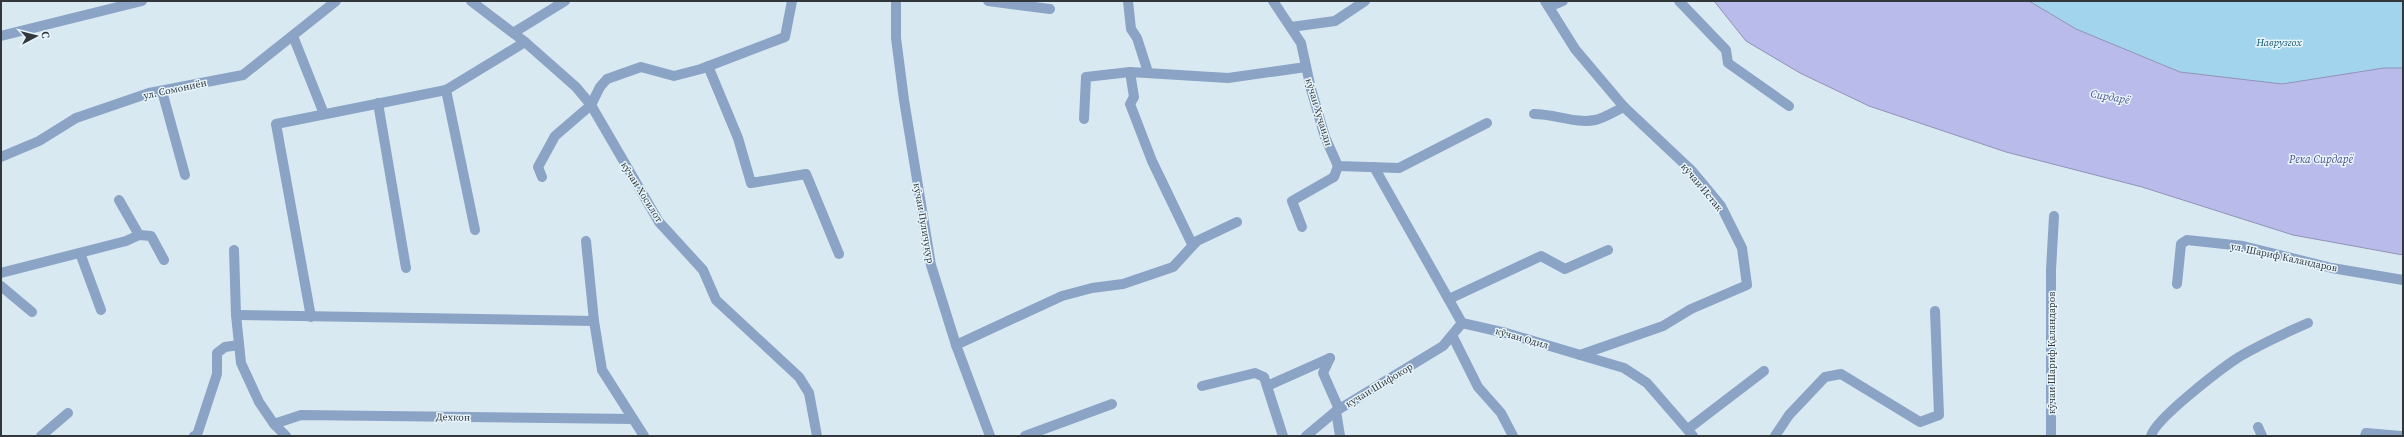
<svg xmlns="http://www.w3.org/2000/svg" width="2404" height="437" font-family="'Source Serif 4',serif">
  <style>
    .green { fill: #a3d4ee }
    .water { fill: #b9bbeb; stroke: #9093b6 }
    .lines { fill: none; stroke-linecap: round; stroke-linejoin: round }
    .minor { stroke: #8ba3c5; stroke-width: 10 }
    .labels { text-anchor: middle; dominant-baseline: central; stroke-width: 3; stroke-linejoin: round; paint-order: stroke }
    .park-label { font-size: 10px; font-style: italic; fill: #0d516d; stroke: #e8f6fd }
    .street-label { font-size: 10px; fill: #31373b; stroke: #e8f6fd }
    .water-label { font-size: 11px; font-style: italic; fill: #504f8b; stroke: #e8f6fd }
  </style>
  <rect width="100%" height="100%" fill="#d9e9f2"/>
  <path class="green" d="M2029 1H2403V68H2384L2282 84 2180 72 2076 29Z"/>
  <path class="water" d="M1714 1H2029L2076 29 2180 72 2282 84 2384 68H2403V255L2293 235 2142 187 2006 152 1869 106 1800 73 1746 41Z"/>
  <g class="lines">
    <g class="minor">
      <path d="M471 1 525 42 576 87 591 105 659 222 703 270 716 300 799 377 809 393 817 436"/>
      <path d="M896 1V38L904 100 931 265 956 345 990 436"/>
      <path d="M988 1 1050 9"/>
      <path d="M1128 1 1131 29 1137 38 1148 72"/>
      <path d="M1273 1 1301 43 1311 89 1325 137 1338 166 1399 168 1487 123"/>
      <path d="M1545 1 1575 49 1624 107 1692 171 1721 206 1742 248 1747 285 1691 309 1663 326 1580 355"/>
      <path d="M1679 1 1726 50 1728 63 1789 106"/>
      <path d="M1549 7 1563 1"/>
      <path d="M1291 27 1335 21 1365 1"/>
      <path d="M513 33 565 1"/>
      <path d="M1 36 142 1"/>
      <path d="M293 36 324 114"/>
      <path d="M708 66 738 138 751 183 806 174 839 254"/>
      <path d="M1130 72 1134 97 1130 104 1152 161 1192 244"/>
      <path d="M446 90 475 230"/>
      <path d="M162 91 185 175"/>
      <path d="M378 103 406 268"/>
      <path d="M1534 114C1555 114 1577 124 1595 120 1605 118 1615 111 1624 107"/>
      <path d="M1084 119 1086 77 1130 72 1228 78 1306 67"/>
      <path d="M1 157 39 141 76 118 149 93 243 75 336 1"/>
      <path d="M1374 167 1462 323"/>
      <path d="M542 177 538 167 555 136 591 105 600 87 607 79 641 67 674 76 701 69 785 37 792 1"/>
      <path d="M1302 227 1292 201 1334 177 1338 166"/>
      <path d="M139 235 151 236 164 260"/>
      <path d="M586 241 594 321 602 370 644 436"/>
      <path d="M234 250 236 315 241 363 259 402 274 424 286 436"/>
      <path d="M80 253 101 310"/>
      <path d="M1 273 126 241 139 235 119 200"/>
      <path d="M2177 284 2181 244 2187 240 2243 246 2332 268 2403 280"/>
      <path d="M1 286 32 312"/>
      <path d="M1449 299 1541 256 1565 269 1608 250"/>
      <path d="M236 315 594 321"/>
      <path d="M311 317 276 124 446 90 525 42"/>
      <path d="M1453 337 1478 387 1501 413 1513 436"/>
      <path d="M956 345 1062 296 1092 288 1123 284 1173 267 1197 241 1237 222"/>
      <path d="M1330 358 1323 373 1339 409"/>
      <path d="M1202 386 1255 373 1264 377 1283 436"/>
      <path d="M1267 386 1330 358"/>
      <path d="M1336 411 1340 436"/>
      <path d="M274 424 301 415 633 419"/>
      <path d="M2258 427 2262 436"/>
      <path d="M1688 429 1764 371"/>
      <path d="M41 436 68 413"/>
      <path d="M194 436 197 435 217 374V353L225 347 239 345"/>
      <path d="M1025 436 1112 404"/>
      <path d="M1306 436 1336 411 1443 346 1462 323 1506 333 1624 368 1647 383 1693 436"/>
      <path d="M1775 436 1789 415 1825 377 1841 374 1920 422 1939 415 1935 311"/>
      <path d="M2051 436V270L2054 216"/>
      <path d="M2151 436C2155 419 2222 368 2239 357 2261 344 2285 333 2308 323"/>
      <path d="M2365 436 2366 433 2401 436"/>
    </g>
  </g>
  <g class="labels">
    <g class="park-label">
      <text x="2279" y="42">Наврузгох</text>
    </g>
    <g class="street-label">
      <text transform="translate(175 89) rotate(-12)">ул. Сомониён</text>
      <text transform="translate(1319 112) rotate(73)">кӯчаи Хуҷанди</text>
      <text transform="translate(1702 187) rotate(50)">кӯчаи Истак</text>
      <text transform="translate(642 192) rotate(58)">кӯчаи Хосилот</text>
      <text transform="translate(924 223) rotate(80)">кӯчаи Пуличуқур</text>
      <text transform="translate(2284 257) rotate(12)">ул. Шариф Каландаров</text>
      <text transform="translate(1522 338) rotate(16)">кӯчаи Одил</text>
      <text transform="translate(2051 353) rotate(-90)">кӯчаи Шариф Қаландаров</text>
      <text transform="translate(1379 385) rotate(-31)">кучаи Шифокор</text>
      <text transform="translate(453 417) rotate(1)">Дехкон</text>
    </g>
    <g class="water-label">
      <text transform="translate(2110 97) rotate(10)">Сирдарё</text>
      <text x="2321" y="159">Река Сирдарё</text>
    </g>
  </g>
  <rect width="2404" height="437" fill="none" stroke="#31373b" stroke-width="4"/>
  <g transform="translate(36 36) rotate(83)" stroke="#e8f6fd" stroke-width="3" paint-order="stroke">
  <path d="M0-3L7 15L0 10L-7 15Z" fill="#31373b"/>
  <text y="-6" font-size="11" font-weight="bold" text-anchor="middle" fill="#31373b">С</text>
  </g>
</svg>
